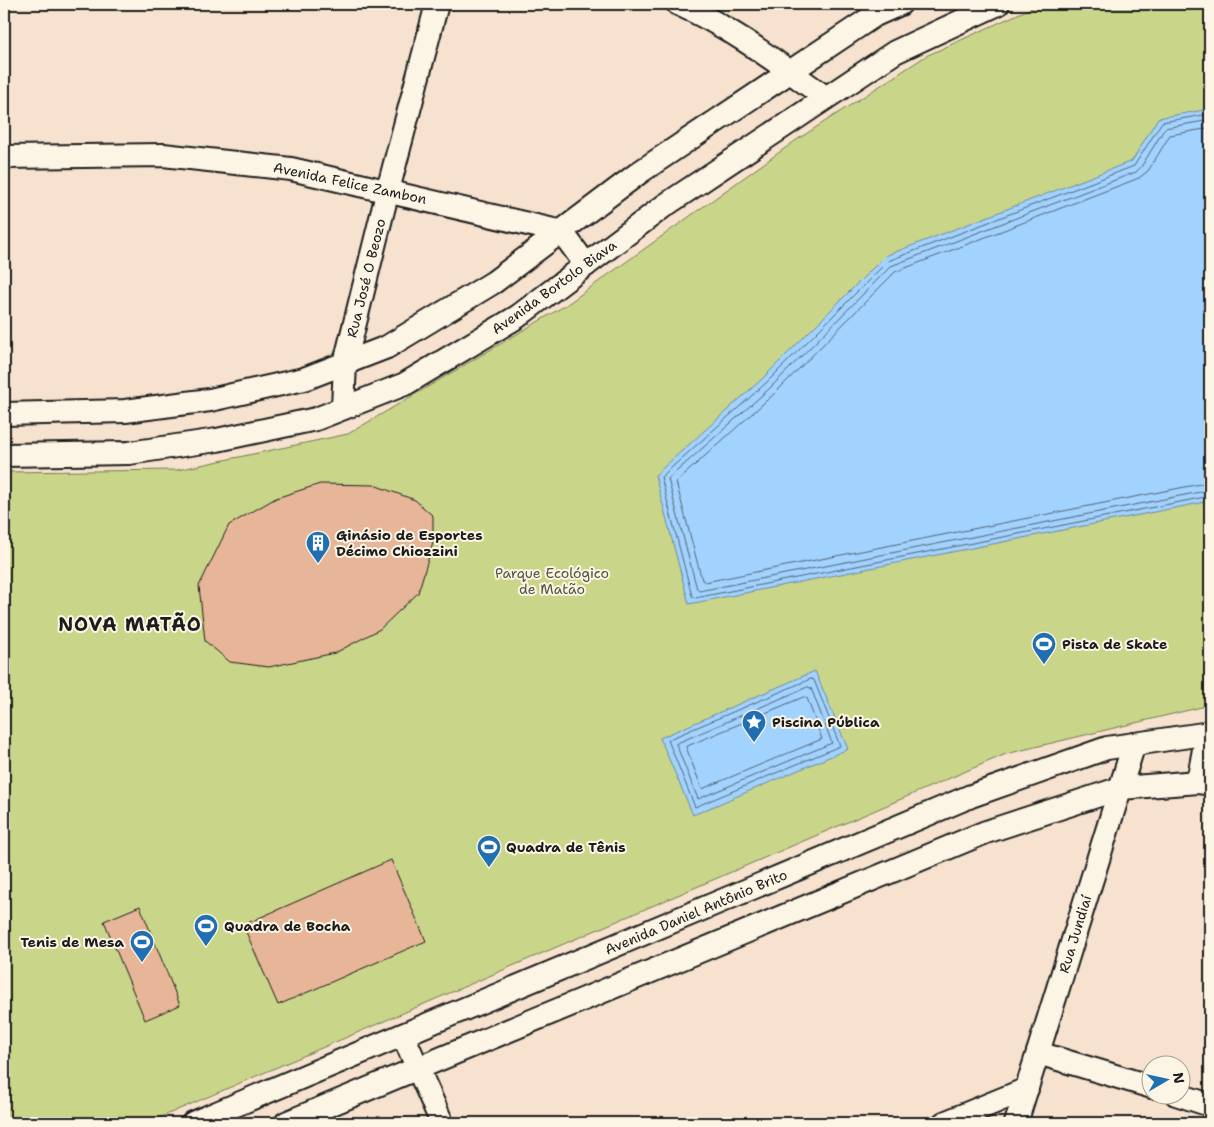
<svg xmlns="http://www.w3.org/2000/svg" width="1214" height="1127" font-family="'Shantell Sans',sans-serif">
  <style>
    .green { fill: #c9d689; stroke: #727952 }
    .water { fill: #a2d2fe; stroke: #6c89a4 }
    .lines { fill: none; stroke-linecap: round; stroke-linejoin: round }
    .shore { stroke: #526576; stroke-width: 1 }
    .building { fill: #e7b698; stroke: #1c1c1c }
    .minor-casing { stroke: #1c1c1c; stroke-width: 26 }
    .minor { stroke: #fcf5e5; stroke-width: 22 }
    .labels { text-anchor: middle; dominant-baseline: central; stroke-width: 4; stroke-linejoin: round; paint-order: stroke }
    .street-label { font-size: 14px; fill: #1c1c1c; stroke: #fcf5e5 }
    .poi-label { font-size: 14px; font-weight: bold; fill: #1c1c1c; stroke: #fcf5e5; text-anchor: start }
    .park-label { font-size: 14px; fill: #50543d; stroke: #fcf5e5 }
    .district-label { font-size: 19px; font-weight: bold; letter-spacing: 1px; fill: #1c1c1c; stroke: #fcf5e5 }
  </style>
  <rect width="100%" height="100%" fill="#f6e2ce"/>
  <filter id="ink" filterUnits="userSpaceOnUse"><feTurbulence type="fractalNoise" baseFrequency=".02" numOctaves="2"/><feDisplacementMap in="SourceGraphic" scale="10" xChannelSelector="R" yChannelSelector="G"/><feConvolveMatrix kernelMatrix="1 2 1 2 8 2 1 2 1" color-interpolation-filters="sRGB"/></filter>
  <g filter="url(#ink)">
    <path class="green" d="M1040 4H1210V705L1006 754 147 1123H4V472L177 470 348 434 566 305 795 141 926 56Z"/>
    <g class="water">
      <path d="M1210 109V501L689 604 655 475 762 379 885 256 1132 161 1158 118Z"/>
      <path d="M815 671 848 749 693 815 660 738Z"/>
    </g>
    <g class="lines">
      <g class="shore">
        <path d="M1210 114 1162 122 1134 166 888 261 766 383 661 477 692 596 695 598 1210 496"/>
        <path d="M1210 120 1165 128 1141 167 1136 172 891 266 770 388 668 479 697 589 699 591 1210 490"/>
        <path d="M1210 128 1170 135 1148 171 1139 178 895 272 775 393 676 482 702 580 705 582 1210 482"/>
        <path d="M811 679 814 680 840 746 695 807 668 740Z"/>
        <path d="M808 687 811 688 832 743 698 799 676 744Z"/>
        <path d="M804 697 807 698 822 739 702 789 686 747Z"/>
      </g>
    </g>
    <g class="building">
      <path d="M320 484 374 485 415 500 433 516V543L418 593 380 629 335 653 269 667 230 662 205 641 199 586 229 525 276 498Z"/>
      <path d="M391 860 426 941 278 1005 243 925Z"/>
      <path d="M140 906 180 1005 145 1020 104 921Z"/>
    </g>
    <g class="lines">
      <defs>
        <g id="minor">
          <path d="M678 4C734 29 776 62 825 97"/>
          <path d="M4 157 163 155 291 169 562 232 586 265"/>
          <path d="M343 408 345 363 388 190 437 4"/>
          <path d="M4 414 125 411 210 400 304 379 387 347 494 282 640 172 875 15 900 4"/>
          <path d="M4 455 129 453 217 440 316 419 405 384 517 317 664 206 895 52 998 4"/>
          <path d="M1198 782 1207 733"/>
          <path d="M403 1035 442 1123"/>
          <path d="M1038 1053 1152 1087"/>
          <path d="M1176 1094 1210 1105"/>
          <path d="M193 1123 971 796 1107 748 1210 733"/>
          <path d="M286 1123 986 832 1121 788 1198 782 1210 784"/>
          <path d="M944 1123 1027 1089"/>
          <path d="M1016 1123 1134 744"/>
        </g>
      </defs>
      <use href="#minor" class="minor-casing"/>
      <use href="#minor" class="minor"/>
    </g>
  </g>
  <defs>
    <symbol id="building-pin" viewBox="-11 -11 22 30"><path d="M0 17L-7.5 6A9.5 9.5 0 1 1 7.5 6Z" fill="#1f6fb2" stroke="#fcf5e5"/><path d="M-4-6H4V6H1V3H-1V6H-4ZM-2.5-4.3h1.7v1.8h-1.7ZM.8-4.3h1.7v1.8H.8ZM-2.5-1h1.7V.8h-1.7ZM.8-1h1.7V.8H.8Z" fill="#fff"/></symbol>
    <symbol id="stadium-pin" viewBox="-11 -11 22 30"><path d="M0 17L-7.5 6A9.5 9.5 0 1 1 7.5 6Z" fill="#1f6fb2" stroke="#fcf5e5"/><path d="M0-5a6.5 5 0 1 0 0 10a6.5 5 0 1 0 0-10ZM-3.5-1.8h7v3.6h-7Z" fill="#fff"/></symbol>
    <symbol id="sight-pin" viewBox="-11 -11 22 30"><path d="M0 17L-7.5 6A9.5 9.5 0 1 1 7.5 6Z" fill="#1f6fb2" stroke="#fcf5e5"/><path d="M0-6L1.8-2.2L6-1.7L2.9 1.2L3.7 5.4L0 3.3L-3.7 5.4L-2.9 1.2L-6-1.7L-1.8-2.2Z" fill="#fff"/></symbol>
  </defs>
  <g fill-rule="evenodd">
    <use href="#building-pin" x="304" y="529" width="28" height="38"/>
    <use href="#stadium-pin" x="1030" y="630" width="28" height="38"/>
    <use href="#sight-pin" x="740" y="708" width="28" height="38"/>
    <use href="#stadium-pin" x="475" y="833" width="28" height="38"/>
    <use href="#stadium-pin" x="192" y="912" width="28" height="38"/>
    <use href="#stadium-pin" x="128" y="928" width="28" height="38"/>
  </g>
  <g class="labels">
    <g class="street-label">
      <text transform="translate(350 183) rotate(12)">Avenida Felice Zambon</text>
      <text transform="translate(366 278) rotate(-76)">Rua José O Beozo</text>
      <text transform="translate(554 287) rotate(-36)">Avenida Bortolo Biava</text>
      <text transform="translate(696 912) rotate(-23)">Avenida Daniel Antônio Brito</text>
      <text transform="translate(1075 934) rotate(-73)">Rua Jundiaí</text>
    </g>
    <g class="poi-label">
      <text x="336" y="535">Ginásio de Esportes<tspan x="336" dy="16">Décimo Chiozzini</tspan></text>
      <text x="1062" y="644">Pista de Skate</text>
      <text x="772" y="722">Piscina Pública</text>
      <text x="506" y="847">Quadra de Tênis</text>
      <text x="224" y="926">Quadra de Bocha</text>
      <text x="124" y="942" text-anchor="end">Tenis de Mesa</text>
    </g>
    <g class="park-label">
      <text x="552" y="573">Parque Ecológico<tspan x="552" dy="16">de Matão</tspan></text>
    </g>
    <g class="district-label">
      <text x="130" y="624">NOVA MATÃO</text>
    </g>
  </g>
  <rect width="1214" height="1127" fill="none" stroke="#fcf5e5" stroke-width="20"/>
  <rect x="10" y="10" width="1194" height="1107" fill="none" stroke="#1c1c1c" stroke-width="2" filter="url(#ink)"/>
  <g transform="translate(1166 1080) rotate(81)"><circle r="24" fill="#fcf5e5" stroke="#a29e95"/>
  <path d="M0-4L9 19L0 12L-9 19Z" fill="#1f6fb2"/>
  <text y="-8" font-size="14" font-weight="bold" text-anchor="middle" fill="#1c1c1c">N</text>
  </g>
</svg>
